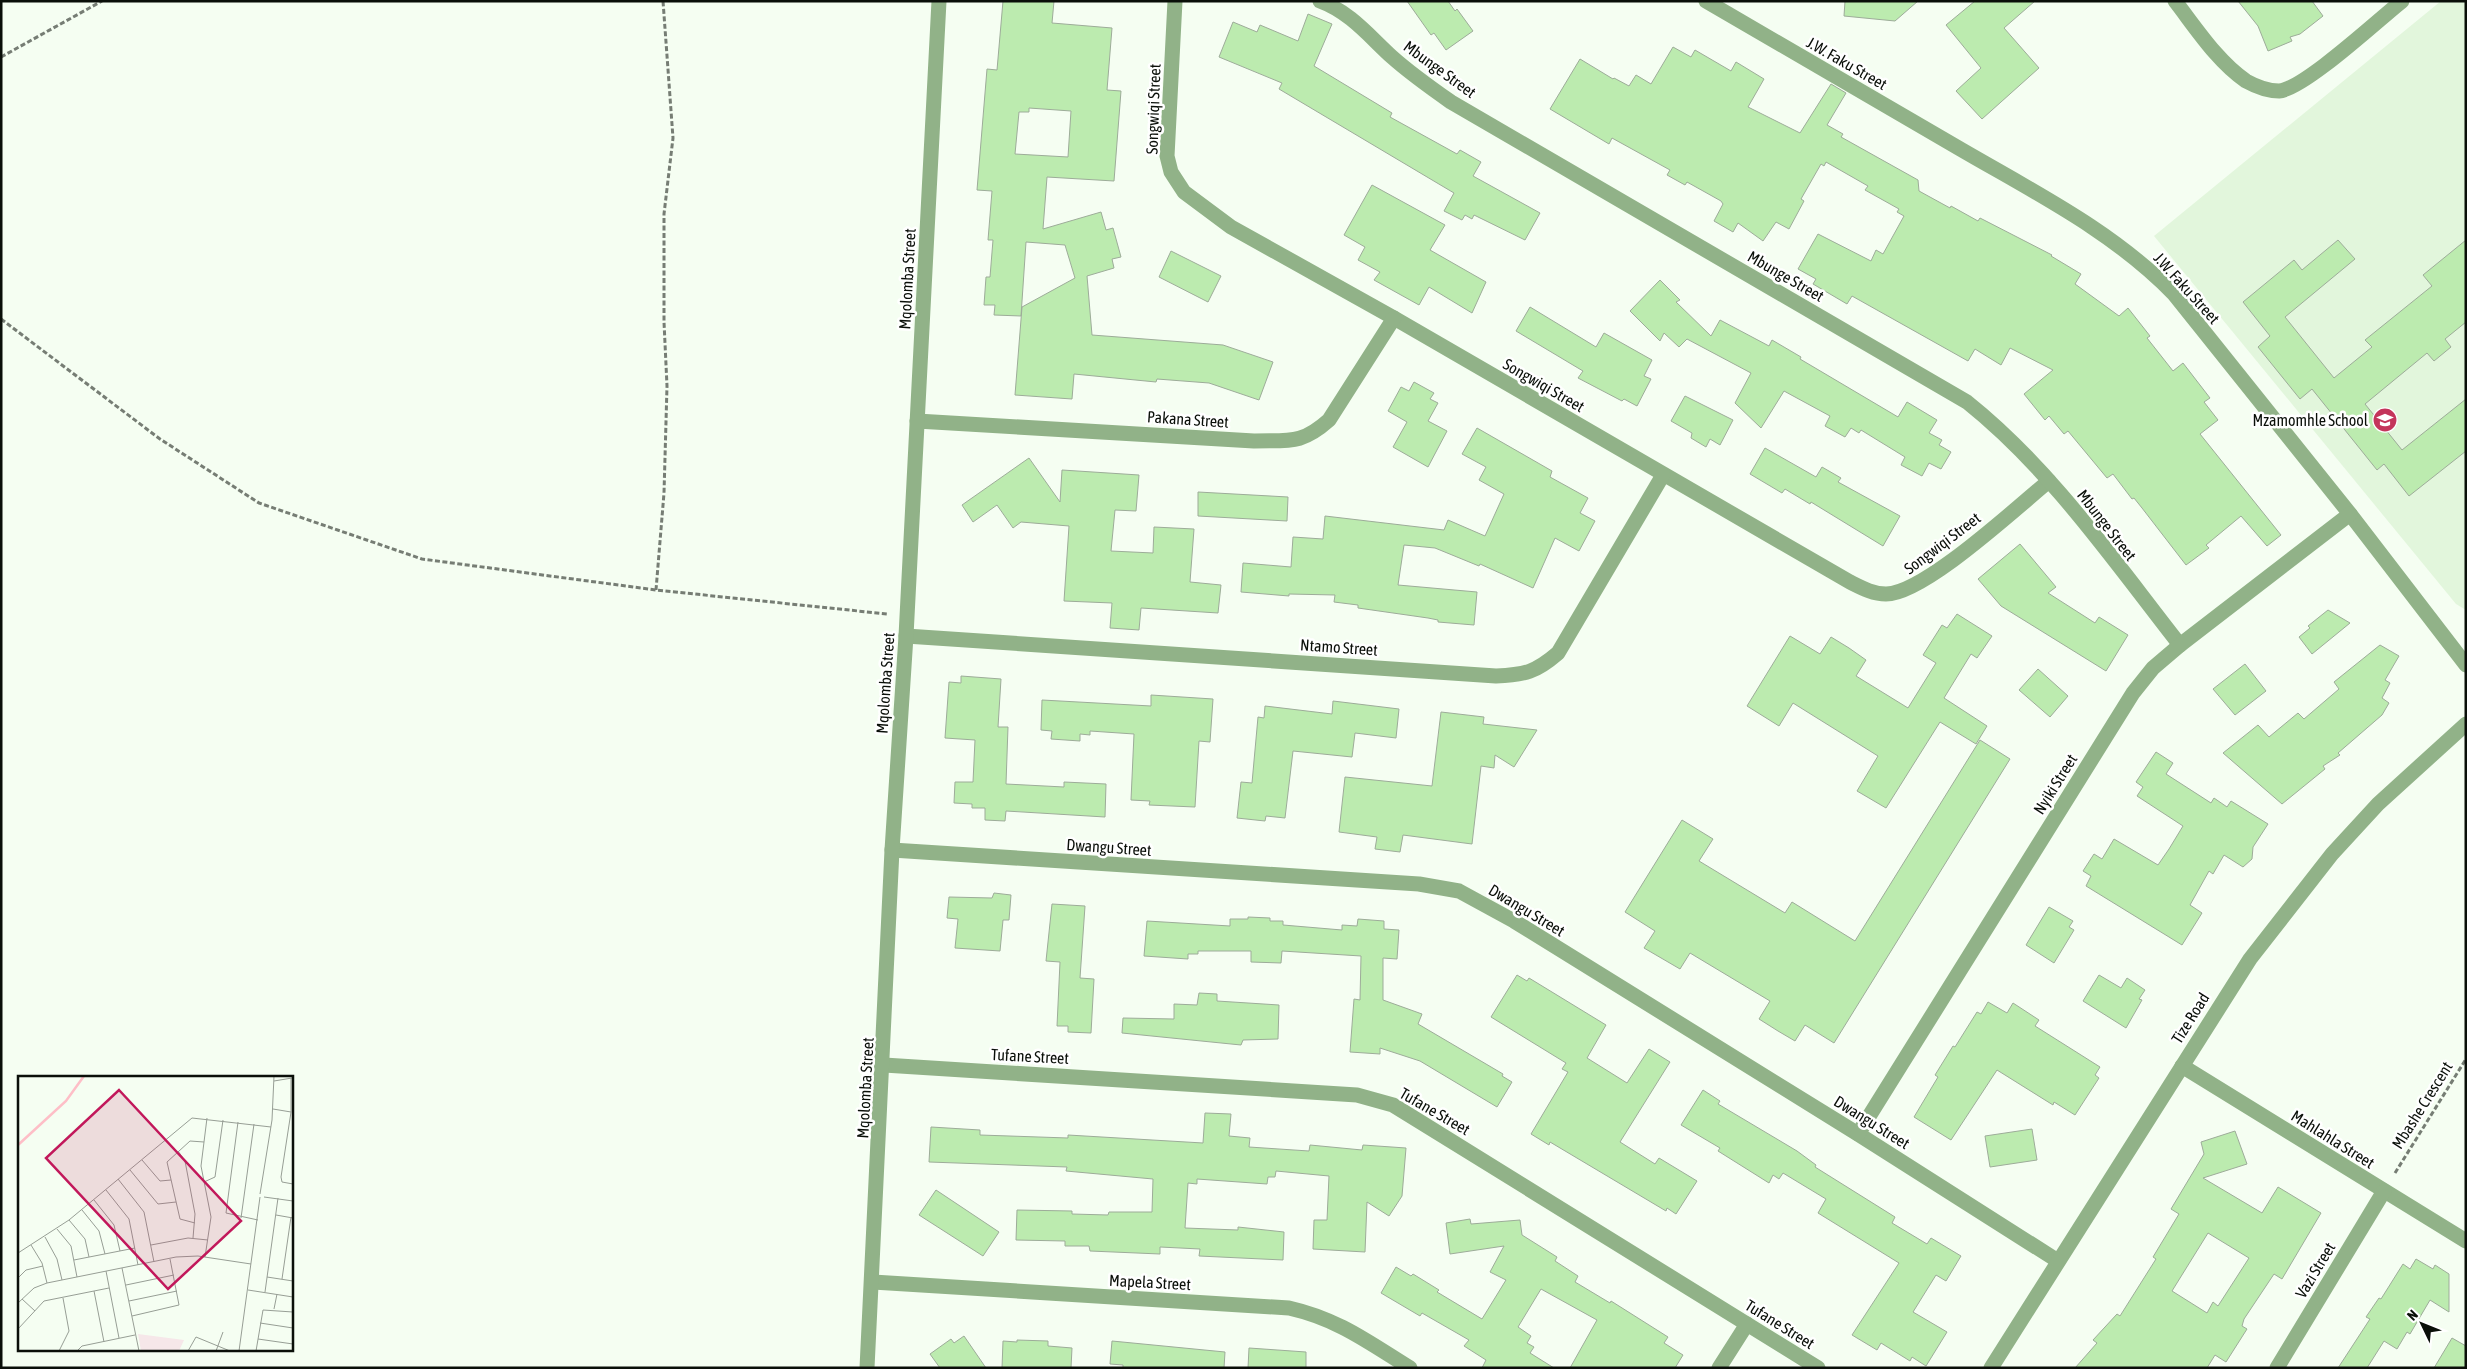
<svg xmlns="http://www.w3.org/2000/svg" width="2467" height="1369" font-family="'Asap Condensed',sans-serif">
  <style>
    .built { fill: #e2f6dc }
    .building { fill: #bcebaf; stroke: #9dac99; fill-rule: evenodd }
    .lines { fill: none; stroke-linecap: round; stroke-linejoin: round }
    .path { stroke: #767d74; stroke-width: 3; stroke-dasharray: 5 2.5; stroke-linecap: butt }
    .minor { stroke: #91b288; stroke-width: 15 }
    .labels { text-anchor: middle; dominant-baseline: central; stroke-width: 5; stroke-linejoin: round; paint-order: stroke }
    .street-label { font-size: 16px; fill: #0a0f09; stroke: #fff }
    .poi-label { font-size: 16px; fill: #0a0f09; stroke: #fff; text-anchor: end }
    .inset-river { fill: none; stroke: #febec7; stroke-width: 2.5 }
    .inset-road { fill: none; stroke: #979e95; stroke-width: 1 }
    .view { fill: #c2185b; fill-opacity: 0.15; stroke: #c2185b; stroke-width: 2.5 }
    .inset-edge { fill: none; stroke: #0a0f09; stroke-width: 2.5 }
  </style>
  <rect width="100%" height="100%" fill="#f5fef2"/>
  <path class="built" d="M2441 1H2466V610L2456 604 2154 236Z"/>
  <g class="building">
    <path d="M1003 1H1054L1052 23 1112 28 1107 90 1121 91 1114 181 1047 177 1043 229 1101 212 1106 230 1113 228 1121 257 1112 259 1114 268 1087 276 1092 335 1223 345 1273 362 1259 400 1209 383 1157 379 1156 382 1074 374 1072 399 1015 395 1022 307 1075 278 1065 245 1026 242 1021 316 994 315 995 305H984L986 277H990L993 240H988L992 191 977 190 987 69 997 70ZM1029 108 1071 111 1068 157 1015 154 1019 112H1029Z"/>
    <path d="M1407 1H1448L1455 11 1457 9 1473 31 1446 50 1434 33 1431 35Z"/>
    <path d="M1845 1H1918L1895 21 1844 16Z"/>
    <path d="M1975 1H2035L2004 28 2039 68 1982 119 1956 91 1981 68 1946 25Z"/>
    <path d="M2238 1H2312L2323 16 2300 34 2290 37 2292 41 2268 51 2258 26Z"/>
    <path d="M1308 14 1332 24 1314 66 1392 113 1390 117 1457 154 1460 150 1481 162 1473 176 1540 213 1525 240 1474 215 1472 219 1465 215 1462 220 1444 211 1454 193 1279 89 1282 83 1219 57 1233 22 1257 32 1260 25 1298 41Z"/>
    <path d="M1673 47 1691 57 1695 50 1731 71 1736 62 1764 79 1748 107 1800 133 1831 84 1846 93 1827 125 1843 134 1841 137 1918 180 1919 191 1950 208 1951 206 1978 221 1980 218 2052 255 2051 256 2081 274 2075 284 2119 316 2128 308 2150 336 2147 338 2173 371 2183 363 2210 398 2204 402 2218 420 2200 434 2281 535 2267 546 2241 516 2206 545 2209 548 2186 565 2142 508 2134 498 2132 499 2113 474 2107 478 2068 431 2064 434 2049 416 2045 420 2024 394 2053 370 2010 348 2001 365 1975 349 1968 361 1852 296 1847 304 1813 284 1816 279 1798 269 1818 234 1871 261 1876 250 1883 254 1904 216 1897 212 1899 209 1865 190 1868 186 1826 162 1824 166 1821 164 1801 199 1804 201 1789 229 1776 222 1763 241 1738 223 1733 232 1714 221 1723 204 1721 201 1687 182 1685 185 1667 175 1670 170 1612 138 1609 144 1550 109 1580 59 1613 79 1614 78 1629 86 1636 75 1651 84Z"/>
    <path d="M1372 185 1445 225 1430 250 1486 282 1472 313 1429 287 1419 305 1374 280 1380 272 1358 260 1365 247 1344 235Z"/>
    <path d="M2338 240 2355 259 2285 317 2334 378 2372 347 2365 340 2432 286 2423 275 2466 240V322L2445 339 2451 347 2434 361 2427 353 2365 404 2402 450 2466 399V451L2409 496 2384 464 2377 470 2312 389 2300 399 2258 347 2270 336 2243 302 2294 260 2302 270Z"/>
    <path d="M1171 251 1221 276 1208 302 1159 277Z"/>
    <path d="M1660 280 1680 300 1676 302 1711 336 1720 320 1769 346 1772 340 1801 357 1800 359 1898 417 1907 402 1937 420 1929 433 1942 440 1939 445 1951 452 1941 469 1929 463 1922 476 1901 465 1905 457 1861 430 1859 433 1851 428 1845 437 1825 426 1830 416 1784 391 1761 428 1735 403 1751 373 1687 339 1679 347 1664 333 1660 341 1630 311Z"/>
    <path d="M1530 307 1596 347 1604 333 1652 360 1644 376 1651 379 1637 406 1624 399 1622 401 1578 378 1583 371 1516 331Z"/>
    <path d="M1414 382 1434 393 1430 399 1438 403 1428 421 1447 431 1428 467 1393 447 1407 422 1388 411 1401 387 1409 391Z"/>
    <path d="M1685 396 1733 420 1720 445 1710 439 1706 447 1691 438 1692 433 1671 421Z"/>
    <path d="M1477 428 1552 471 1550 477 1588 498 1580 513 1595 521 1579 551 1555 538 1533 588 1480 564 1479 566 1435 548 1404 545 1398 585 1477 592 1474 625 1438 622V620L1428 618 1358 608V605L1334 602 1335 595 1289 594V596L1241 592 1243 563 1291 567 1293 537 1323 539 1325 516 1444 530 1448 520 1485 536 1504 494 1479 480 1486 467 1462 454Z"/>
    <path d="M1765 448 1816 477 1822 467 1841 478 1838 482 1900 516 1883 546 1811 502 1810 504 1785 489 1782 493 1750 474Z"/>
    <path d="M1029 458 1060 502 1062 470 1139 475 1136 511 1115 510 1111 551 1153 553 1154 527 1194 529 1190 582 1221 585 1218 613 1141 608 1139 630 1110 628 1112 603 1064 601 1069 526 1021 522 1013 528 997 505 973 522 962 505Z"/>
    <path d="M1198 492 1288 497 1287 521 1198 516Z"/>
    <path d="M2020 544 2056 587 2048 593 2095 623 2099 617 2128 635 2106 671 2001 606 1978 579Z"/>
    <path d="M2328 610 2350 623 2312 654 2299 637 2310 628 2308 626Z"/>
    <path d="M1957 614 1992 636 1977 658 1971 654 1944 698 1987 726 1976 744 1940 722 1886 808 1857 791 1878 756 1793 703 1779 726 1747 706 1790 636 1820 654 1831 637 1849 648 1866 660 1856 676 1908 708 1936 663 1923 655 1942 625 1947 628Z"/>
    <path d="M2380 645 2399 656 2385 680 2390 683 2382 698 2389 703 2382 715 2338 753 2340 755 2323 766 2325 769 2282 804 2223 753 2258 725 2269 737 2298 713 2304 719 2339 689 2334 682Z"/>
    <path d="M2245 664 2266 691 2235 715 2213 689Z"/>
    <path d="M2038 669 2068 696 2050 717 2019 690Z"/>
    <path d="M961 676 1001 679 998 727H1008L1006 784 1064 787V782L1106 784 1105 817 1006 811 1005 821 985 820V808H972V804L954 803 955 782H973L975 740 945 738 949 682 961 683Z"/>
    <path d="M1151 695 1213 699 1210 742 1199 741 1195 807 1149 805 1150 801 1131 800 1134 734 1090 731V735L1080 734V741L1051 739 1052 731 1041 730 1042 700 1151 706Z"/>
    <path d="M1333 701 1399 709 1396 738 1355 733 1352 757 1293 751 1285 818 1266 816 1265 821 1237 818 1241 782 1252 783 1258 717 1264 718 1265 706 1332 714Z"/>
    <path d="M1441 712 1484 717 1483 724 1537 730 1514 767 1495 755 1494 768 1481 766 1472 844 1403 835 1400 852 1375 849 1377 837 1339 832 1345 777 1432 786Z"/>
    <path d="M1980 740 2010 759 1834 1043 1805 1025 1795 1041 1778 1031 1759 1019 1770 1001 1690 953 1680 969 1644 948 1655 931 1625 912 1682 820 1713 839 1699 861 1785 913 1792 902 1855 941Z"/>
    <path d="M2156 752 2173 763 2166 774 2211 803 2214 798 2227 807 2231 801 2268 824 2253 847 2252 859 2243 867 2224 855 2213 874 2209 871 2190 905 2202 913 2182 945 2086 886 2091 876 2083 871 2094 854 2102 859 2114 839 2158 865 2169 849 2183 826 2137 796 2143 787 2136 782Z"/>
    <path d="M994 893 1011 895 1009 920H1003L1000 951 955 948 958 919 947 918 949 897 992 898Z"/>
    <path d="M1052 904 1085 906 1080 978 1094 979 1091 1033 1068 1032V1026H1057L1060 962 1046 961Z"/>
    <path d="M2049 907 2073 921 2069 927 2074 930 2054 963 2026 945Z"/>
    <path d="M1248 917 1270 918V921H1283V925L1342 930V925L1357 926 1358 919 1384 921V929L1399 930 1397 959 1383 958V1000L1422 1014 1418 1024 1503 1074 1502 1076 1512 1082 1497 1107 1420 1061 1380 1048V1054L1350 1052 1354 999 1360 1000 1361 956 1282 951 1281 963 1251 962V951H1198V954H1188V959L1144 956 1147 921 1230 926V919H1248Z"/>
    <path d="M1517 975 1527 981 1529 978 1606 1025 1587 1058 1627 1083 1649 1049 1670 1062 1620 1142 1655 1164 1659 1158 1697 1181 1676 1214 1667 1208 1666 1211 1550 1142 1549 1145 1531 1134 1568 1072 1562 1069 1566 1063 1491 1017Z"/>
    <path d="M2099 975 2121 988 2127 978 2145 990 2139 999 2142 1000 2126 1028 2083 1001Z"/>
    <path d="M1199 993 1217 994V1001L1279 1005 1278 1039 1243 1040 1241 1045 1122 1033 1123 1018 1174 1019V1004L1197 1005Z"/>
    <path d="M1988 1002 2007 1013 2013 1003 2039 1020 2035 1026 2100 1067 2095 1075 2099 1078 2075 1115 2054 1102 2053 1105 1997 1070 1951 1140 1914 1117 1938 1077 1935 1075 1953 1046 1955 1047 1977 1012 1981 1014Z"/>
    <path d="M1703 1090 1720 1101 1718 1104 1797 1151 1816 1165 1815 1167 1895 1217 1892 1223 1927 1244 1931 1238 1961 1256 1946 1281 1936 1275 1913 1312 1947 1332 1926 1366 1912 1357 1910 1361 1881 1343 1877 1350 1852 1335 1899 1263 1818 1213 1826 1199 1783 1173 1779 1179 1773 1175 1769 1183 1718 1151 1720 1148 1681 1125Z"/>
    <path d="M1205 1113 1231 1114 1229 1136 1250 1138 1249 1147 1309 1151 1310 1145 1362 1150 1363 1145 1406 1148 1402 1196 1389 1216 1367 1202 1365 1252 1313 1249 1314 1220H1327L1329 1176 1276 1171 1275 1177H1268L1267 1184 1197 1179V1184L1188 1183 1185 1228 1238 1230V1227L1284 1232 1283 1260 1199 1256 1200 1249 1160 1247V1254L1090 1251 1089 1246H1065V1241L1016 1240 1017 1210 1072 1211V1214L1108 1215 1109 1212H1152L1153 1179 1066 1171 1067 1167 929 1162 931 1127 980 1130V1135L1068 1138V1135L1203 1143Z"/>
    <path d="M2032 1129 2037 1160 1990 1167 1985 1136Z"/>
    <path d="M2235 1131 2247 1164 2203 1178 2262 1213 2278 1187 2321 1213 2282 1279 2274 1274 2244 1319 2242 1326 2247 1329 2226 1362 2215 1355 2207 1368H2075L2097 1343 2093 1340 2117 1314 2120 1316 2156 1259 2153 1257 2179 1214 2171 1209 2204 1154 2201 1142ZM2208 1233 2249 1258 2218 1306 2213 1302 2207 1313 2172 1291Z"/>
    <path d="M936 1190 999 1232 983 1256 919 1215Z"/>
    <path d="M1470 1219 1471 1224 1520 1220 1522 1235 1557 1257 1555 1261 1578 1276 1575 1282 1610 1303 1611 1301 1668 1337 1664 1343 1683 1355 1675 1368H1570L1597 1320 1541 1289 1518 1327 1531 1336 1527 1343 1534 1347 1530 1353 1554 1368H1482L1486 1360 1464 1346 1469 1340 1422 1313 1420 1316 1381 1293 1396 1267 1411 1276 1413 1274 1439 1290 1437 1292 1482 1319 1506 1280 1490 1272 1504 1246 1450 1254 1446 1223Z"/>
    <path d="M2416 1259 2433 1269 2435 1265 2449 1274V1312L2430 1300 2410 1334 2407 1332 2397 1349 2384 1341 2367 1368H2338L2370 1319 2366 1317 2379 1298 2381 1299 2403 1264 2410 1269Z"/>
    <path d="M964 1336 986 1368H940L930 1354 951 1339 954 1343Z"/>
    <path d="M2452 1338 2466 1346V1368H2434Z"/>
    <path d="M1017 1340 1048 1341V1346L1072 1348 1071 1368H1002L1003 1341 1017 1342Z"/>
    <path d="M1112 1341 1225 1352 1224 1368H1123V1365L1110 1364Z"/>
    <path d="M1249 1348 1306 1352V1368H1248Z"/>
  </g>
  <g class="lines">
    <g class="path">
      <path d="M1 57 102 1"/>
      <path d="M1 319 160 439 259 503 422 559 656 590 887 614"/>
      <path d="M656 590 664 493 667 386 664 322V214L673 138 663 1"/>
      <path d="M2395 1173 2466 1059"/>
    </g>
    <g class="minor">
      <path d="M1175 1 1167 156 1171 172 1184 192 1231 227 1394 318 1850 582C1862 588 1873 594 1886 594 1924 594 2017 507 2049 481"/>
      <path d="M1320 1C1350 12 1369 36 1392 57 1411 74 1431 88 1451 102L1967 402C2051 469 2114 561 2180 645"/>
      <path d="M1706 1C1791 50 1876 100 1962 150 2036 193 2114 232 2174 294L2350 514 2466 665"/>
      <path d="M2175 1C2196 28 2217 61 2246 81 2255 86 2268 91 2279 91 2304 89 2378 20 2402 1"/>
      <path d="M917 421 1254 441C1289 440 1301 445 1329 420L1394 318"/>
      <path d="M906 636 1496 676C1525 675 1536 672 1558 653L1663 475"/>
      <path d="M892 850 1419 884 1459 891 1514 921 1858 1134 2058 1261"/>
      <path d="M884 1065 1357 1095 1393 1105 1818 1368"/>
      <path d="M2182 1066 2466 1241"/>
      <path d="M1858 1134 2133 693 2153 668 2180 645 2350 514"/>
      <path d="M873 1282 1289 1308C1338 1319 1368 1342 1410 1368"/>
      <path d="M867 1368 892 850 906 636 939 1"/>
      <path d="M1719 1368 1747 1324"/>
      <path d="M1991 1368 2250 959 2332 854 2378 804 2466 724"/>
      <path d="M2277 1368 2384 1191"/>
    </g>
  </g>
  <defs>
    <symbol id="school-disc" viewBox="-11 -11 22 22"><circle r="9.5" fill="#c4355b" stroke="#fff"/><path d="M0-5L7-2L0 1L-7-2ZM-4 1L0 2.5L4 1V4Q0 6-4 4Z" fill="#fff"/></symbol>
  </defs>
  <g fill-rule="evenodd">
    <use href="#school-disc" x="2371" y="406" width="28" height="28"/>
  </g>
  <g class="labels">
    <g class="street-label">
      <text transform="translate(1847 63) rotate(30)">J.W. Faku Street</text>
      <text transform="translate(1440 69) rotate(36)">Mbunge Street</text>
      <text transform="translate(1153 109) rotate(-88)">Songwiqi Street</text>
      <text transform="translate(1786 276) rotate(30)">Mbunge Street</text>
      <text transform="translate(907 279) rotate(-87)">Mqolomba Street</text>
      <text transform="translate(2187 288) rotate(48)">J.W. Faku Street</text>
      <text transform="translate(1544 385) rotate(30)">Songwiqi Street</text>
      <text transform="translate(1188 419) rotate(4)">Pakana Street</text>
      <text transform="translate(2107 525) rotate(52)">Mbunge Street</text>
      <text transform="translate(1942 543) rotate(-37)">Songwiqi Street</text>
      <text transform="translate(1339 647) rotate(4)">Ntamo Street</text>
      <text transform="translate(885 683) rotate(-86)">Mqolomba Street</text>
      <text transform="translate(2055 784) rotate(-58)">Nyiki Street</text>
      <text transform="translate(1109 847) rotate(4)">Dwangu Street</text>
      <text transform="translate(1527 910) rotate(31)">Dwangu Street</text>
      <text transform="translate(2190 1018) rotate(-58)">Tize Road</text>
      <text transform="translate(1030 1056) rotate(3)">Tufane Street</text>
      <text transform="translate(865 1088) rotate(-87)">Mqolomba Street</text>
      <text transform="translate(2422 1105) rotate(-58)">Mbashe Crescent</text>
      <text transform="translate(1435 1111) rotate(30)">Tufane Street</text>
      <text transform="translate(1872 1122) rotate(32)">Dwangu Street</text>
      <text transform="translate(2333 1139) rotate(32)">Mahlahla Street</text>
      <text transform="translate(2315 1270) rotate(-59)">Vazi Street</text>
      <text transform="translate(1150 1282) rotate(3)">Mapela Street</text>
      <text transform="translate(1780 1324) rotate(32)">Tufane Street</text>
    </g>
    <g class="poi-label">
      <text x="2368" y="420">Mzamomhle School</text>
    </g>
  </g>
  <g transform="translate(18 1076)">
    <rect width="275" height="275" fill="#f5fef2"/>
    <path d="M120 258 166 264 161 275H123Z" fill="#f6e7e9"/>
    <path class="inset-river" d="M0 69 48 25 66 0"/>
    <path class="inset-road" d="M273 2V36L263 101 264 106 275 108M256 5 274 2M255 33 273 36M220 46 208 137 240 144M160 75 167 85 177 138 175 162M124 84 142 105 153 104M112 94 140 128 158 126M100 103 126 136 136 186M186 106 197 101 205 44M88 114 111 143 120 189M242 118 254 44 256 0M246 121 275 125M76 124 96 149 102 175M64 134 81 155 87 178M258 139 275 142M223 142 236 48M51 144 67 163 71 181M177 147 162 143 149 86 172 65 186 66M39 153 53 170 59 201M27 161 39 183 44 204M13 169 24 187 29 207M133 169 170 162 190 164M0 177 51 144 174 42 253 51M187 181 193 141 183 90 189 42M56 184 117 172M104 192 121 275M88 195 101 262M249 201 275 205M0 202 8 194 25 190M264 203 273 141M108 209 156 199M230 214 275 221M76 215 86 266M247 216 260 122M4 223 17 235M111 225 159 215M0 227 16 212 29 207 158 181 180 180 233 188M256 233 259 218M114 240 161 229 152 183M242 247 275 252M0 253 26 225 91 212M240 263 275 268M41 275 51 255 45 222M59 275 64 270 117 259M170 275 178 261 212 275M198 275 205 256M221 275 242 121M238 275 245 234 275 236"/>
    <path class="view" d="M101 14 223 145 150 213 28 82Z"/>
    <rect width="275" height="275" class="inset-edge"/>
  </g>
  <rect width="2467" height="1369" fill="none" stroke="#0a0f09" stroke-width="5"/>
  <g transform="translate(2422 1324) rotate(313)" stroke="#ffffff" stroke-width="4" paint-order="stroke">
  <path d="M0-4L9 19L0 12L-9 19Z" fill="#0a0f09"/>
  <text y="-8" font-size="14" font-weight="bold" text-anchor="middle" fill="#0a0f09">N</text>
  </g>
</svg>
